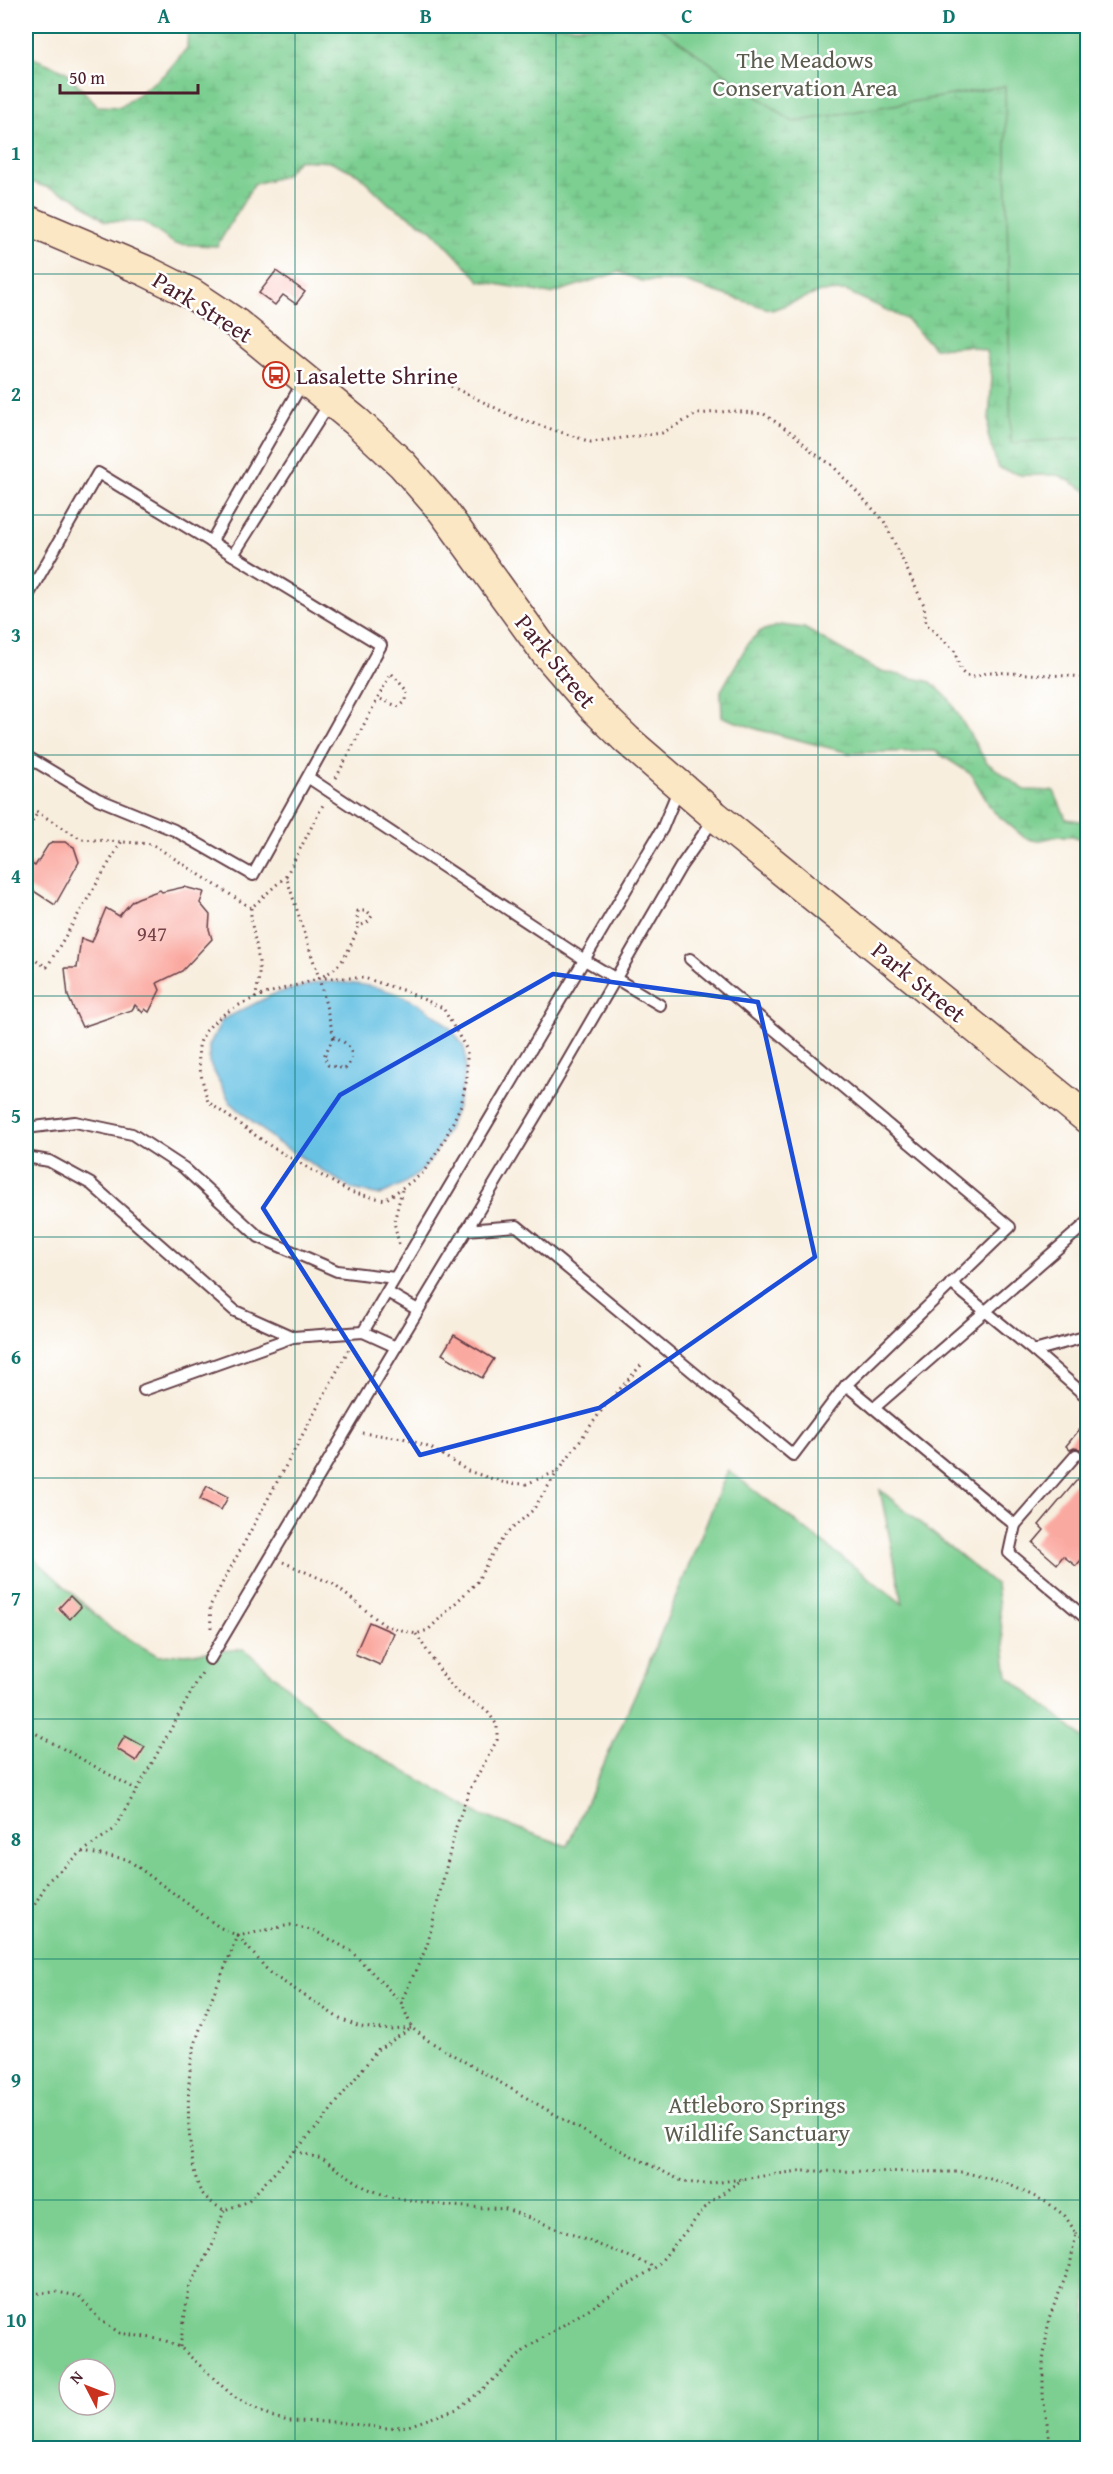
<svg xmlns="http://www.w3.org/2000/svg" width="1113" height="2474" font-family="'Gentium Book Plus',serif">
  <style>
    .wetland { fill: url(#wetland-marsh); stroke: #63775e; stroke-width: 1.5 }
    .park { fill: #7ccf91; stroke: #63775e; stroke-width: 1.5; fill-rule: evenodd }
    .water { fill: #66c1e3; stroke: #587087; stroke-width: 1.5 }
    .building { fill: #faa9a0 }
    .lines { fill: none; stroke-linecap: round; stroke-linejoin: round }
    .service-casing { stroke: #643e46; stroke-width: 14 }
    .secondary-casing { stroke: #643e46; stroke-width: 33 }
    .path { stroke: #643e46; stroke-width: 3; stroke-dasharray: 1.5 4.5; stroke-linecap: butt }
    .service { stroke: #fff; stroke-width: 10 }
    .secondary { stroke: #fbe7c3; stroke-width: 30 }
    .marked { fill: none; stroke: #1d4ed8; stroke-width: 4.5; stroke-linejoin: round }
    .grid { fill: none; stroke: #0f766e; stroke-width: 1.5; stroke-opacity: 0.55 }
    .labels { text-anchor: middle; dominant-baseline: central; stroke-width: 5; stroke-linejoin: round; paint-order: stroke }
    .number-label { font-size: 21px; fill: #764248 }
    .park-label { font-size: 24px; fill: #5c5d4f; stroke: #fff }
    .street-label { font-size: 24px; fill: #4a1f2b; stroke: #fff }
    .poi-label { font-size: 24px; fill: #4a1f2b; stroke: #fff; text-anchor: start }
    .neatline { fill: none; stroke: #0f766e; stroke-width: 2 }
    .grid-label { font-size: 20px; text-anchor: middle; font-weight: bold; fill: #0f766e }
  </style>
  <defs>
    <pattern id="wetland-marsh" width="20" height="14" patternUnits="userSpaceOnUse" patternTransform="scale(1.5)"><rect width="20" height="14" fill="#7ccf91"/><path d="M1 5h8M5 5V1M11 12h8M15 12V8" fill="none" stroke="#6db17d"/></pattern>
  </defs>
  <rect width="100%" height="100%" fill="#fff"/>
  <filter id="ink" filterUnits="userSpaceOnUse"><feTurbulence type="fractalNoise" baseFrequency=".0167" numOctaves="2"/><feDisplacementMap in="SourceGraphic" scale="12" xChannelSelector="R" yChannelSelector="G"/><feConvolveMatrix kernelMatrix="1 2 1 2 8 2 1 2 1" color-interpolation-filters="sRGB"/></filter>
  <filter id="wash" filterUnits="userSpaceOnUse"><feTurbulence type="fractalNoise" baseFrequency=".008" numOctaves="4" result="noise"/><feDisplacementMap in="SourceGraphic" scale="24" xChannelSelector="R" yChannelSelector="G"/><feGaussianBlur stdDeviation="1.35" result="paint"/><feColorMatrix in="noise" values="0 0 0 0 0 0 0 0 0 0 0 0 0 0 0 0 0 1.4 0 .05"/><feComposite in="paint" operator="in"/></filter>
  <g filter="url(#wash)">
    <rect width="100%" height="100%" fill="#f8eede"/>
    <g class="wetland">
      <path d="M188 26H1087V491L1059 475H1021L998 468 988 435 992 377 986 351 968 346 934 348 906 319 846 291 820 292 772 310 682 281H641L619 272 550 294 480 281 432 230 389 204 358 174 332 162 298 160 284 176 254 184 217 246 175 244 143 222 105 221 74 197 26 180V55L65 71 97 106 121 107 166 73 187 48Z"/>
      <path d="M781 625 804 628 877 670 931 682 949 699 986 762 1025 790 1054 791 1066 819 1087 822V842L1073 836H1058L1037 841 1025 838 992 810 971 774 935 751 849 753 760 730 722 717 721 691 749 642 761 631Z"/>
    </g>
    <g class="park">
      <path d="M658 26H1087V438L1011 443 1005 86 793 122Z"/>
      <path d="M728 1470 903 1604 880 1490 996 1585 1008 1676 1087 1741V2448H26V1551L110 1628 158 1656 244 1649 343 1736 481 1815 567 1846 646 1670ZM69 2369H105V2405H69Z"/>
    </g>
    <path class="water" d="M320 982C369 981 414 992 450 1028 455 1034 463 1043 465 1051 468 1069 459 1105 451 1122 443 1139 434 1160 420 1172 409 1182 393 1189 380 1195L352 1189 275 1141 230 1102 209 1062V1046L222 1020 274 994Z"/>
    <g id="blocks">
      <g class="building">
        <path d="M276 271 305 292 296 304 283 295 275 305 259 293Z"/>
        <path d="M54 842H65L74 847 79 862 55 905 26 886V861L35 866 48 845Z"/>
        <path d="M184 887 204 892 200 903 210 915 209 929 212 939 182 971 157 983 160 990 149 1012 145 1009 143 1013 135 1005 132 1010 82 1027 68 996 65 968H77L81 938 92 942 106 908 119 916 132 901 138 898 160 890 162 892Z"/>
        <path d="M454 1335 494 1359 482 1378 442 1354Z"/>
        <path d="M1079 1430 1088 1438V1464L1082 1460 1083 1453 1080 1449 1074 1448 1070 1450 1066 1446Z"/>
        <path d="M1088 1467V1566L1081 1560 1076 1566 1063 1556 1057 1564 1033 1543 1044 1530 1039 1525Z"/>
        <path d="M207 1486 228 1497 221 1510 200 1499Z"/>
        <path d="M70 1596 81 1607 70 1619 59 1608Z"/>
        <path d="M369 1622 394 1633 380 1665 355 1654Z"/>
        <path d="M125 1736 145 1747 136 1761 117 1749Z"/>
      </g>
    </g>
  </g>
  <g filter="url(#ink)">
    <use href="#blocks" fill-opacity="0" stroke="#643e46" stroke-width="1.5"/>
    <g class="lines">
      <defs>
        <g id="service">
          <path d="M211 542 304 380"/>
          <path d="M233 555 329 404"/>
          <path d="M26 599 98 473 381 645 253 875 174 830 98 799 26 756"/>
          <path d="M309 778 583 959 660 1005"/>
          <path d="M26 1128 75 1122 132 1134 184 1168 259 1237 337 1271 395 1278"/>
          <path d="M26 1157 49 1161 91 1184 235 1311 293 1337 363 1332 396 1347 541 1107 681 866 714 819"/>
          <path d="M466 1230 517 1226 793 1455 846 1385 1010 1227 690 959"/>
          <path d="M951 1283 1034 1351 1088 1336"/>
          <path d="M387 1292 418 1310"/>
          <path d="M363 1332 662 829 679 788"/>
          <path d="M1034 1351 1088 1398"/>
          <path d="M846 1385 1015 1525 1009 1553 1088 1620"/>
          <path d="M144 1390 293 1337"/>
          <path d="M874 1408 1088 1222"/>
          <path d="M1015 1525 1076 1455"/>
          <path d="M210 1659 396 1347"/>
        </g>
        <path id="secondary" d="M26 220 146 271 192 294 237 324 357 422 402 464 443 511 546 653 591 705 627 740 715 816 1088 1119"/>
      </defs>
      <use href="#service" class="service-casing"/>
      <use href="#secondary" class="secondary-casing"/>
      <g class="path">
        <path d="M424 373 514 417 591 442 662 433 697 414 732 411 764 414 795 435 812 452 832 465 884 521 924 605 926 624 954 650 961 671 966 676 974 677 990 672 1088 677"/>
        <path d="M26 429 29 430 26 439"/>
        <path d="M336 778 391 673 407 691 406 701 399 707 378 698"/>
        <path d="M26 805 81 839 152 844 251 908 286 876 319 978 334 1037C350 1043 358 1055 345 1069L328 1065 324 1056 334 1037"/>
        <path d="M26 832 38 812"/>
        <path d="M286 876 324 803"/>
        <path d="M251 908C250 925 256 939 258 956 261 969 258 986 255 999"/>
        <path d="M26 955 47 967 122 841"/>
        <path d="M319 978H364L405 991 443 1008 467 1050V1078L461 1105 442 1145 422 1174 385 1200 350 1192 272 1147 208 1102C204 1087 195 1057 200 1043 209 1014 255 996 282 989 300 984 319 981 334 969 347 959 352 941 359 926L367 923 372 916 367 911H358L357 919 359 926"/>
        <path d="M399 1244 394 1222 402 1190"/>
        <path d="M362 1433 403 1438 431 1448 468 1471 505 1483 526 1484 558 1471 604 1407 643 1363"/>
        <path d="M283 1562 333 1584 384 1625 416 1634 428 1630 477 1582 492 1554 505 1535 533 1510 558 1471"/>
        <path d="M211 1628 210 1606 350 1347"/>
        <path d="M416 1634 447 1681 458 1693 487 1711 497 1725V1740L469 1791 456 1827 427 1946 401 2002 412 2028 429 2041 592 2136 684 2182 706 2184 799 2171 963 2172 1006 2183 1048 2203 1065 2216 1076 2233 1070 2266 1049 2318 1043 2362V2397L1051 2448"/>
        <path d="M26 1728 137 1790 113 1830 82 1852 49 1880 26 1919"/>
        <path d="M137 1790 203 1671"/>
        <path d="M82 1852 127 1859 219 1927 238 1936 290 1925 315 1931 351 1951 401 2002"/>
        <path d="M238 1936 270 1973 340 2019 360 2027 393 2030 412 2028 377 2050 321 2123 247 2202 224 2210C213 2204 202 2197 198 2185 187 2153 185 2080 194 2048 205 2010 223 1973 238 1936Z"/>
        <path d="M295 2151 322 2159 366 2188 390 2197 450 2206 506 2209 656 2267"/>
        <path d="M1076 2233 1088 2245"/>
        <path d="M26 2294 57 2292 79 2296 100 2320 120 2333 164 2340 180 2347 234 2397 267 2415 288 2421 337 2422 384 2428 408 2426 457 2409 481 2391 528 2347 656 2267 710 2202 743 2179"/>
        <path d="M180 2347 189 2287 213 2244 224 2210"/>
      </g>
      <use href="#service" class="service"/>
      <use href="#secondary" class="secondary"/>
    </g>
  </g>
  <path class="marked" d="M553 974 758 1002 815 1257 599 1408 420 1455 263 1208 340 1095Z"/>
  <path class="grid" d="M295 26V2448M556 26V2448M818 26V2448M26 274H1088M26 515H1088M26 755H1088M26 996H1088M26 1237H1088M26 1478H1088M26 1719H1088M26 1959H1088M26 2200H1088"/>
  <defs>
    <symbol id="bus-ring" viewBox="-11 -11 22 22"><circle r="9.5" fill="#fff" stroke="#c8321e" stroke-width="1.5"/><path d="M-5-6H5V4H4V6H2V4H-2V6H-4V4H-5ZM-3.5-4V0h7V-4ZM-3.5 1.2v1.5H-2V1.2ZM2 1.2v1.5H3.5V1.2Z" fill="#c8321e"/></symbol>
  </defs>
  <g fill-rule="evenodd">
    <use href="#bus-ring" x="261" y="360" width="30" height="30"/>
  </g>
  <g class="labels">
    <g class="number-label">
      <text x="152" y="933">947</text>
    </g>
    <g class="park-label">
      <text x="805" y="59">The Meadows<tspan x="805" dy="28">Conservation Area</tspan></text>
      <text x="757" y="2104">Attleboro Springs<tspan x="757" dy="28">Wildlife Sanctuary</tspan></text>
    </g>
    <g class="street-label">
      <text transform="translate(203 307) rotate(32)">Park Street</text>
      <text transform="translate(556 661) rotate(51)">Park Street</text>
      <text transform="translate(919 982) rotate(39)">Park Street</text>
    </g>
    <g class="poi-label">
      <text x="296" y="375">Lasalette Shrine</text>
    </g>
  </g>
  <rect width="1113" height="2474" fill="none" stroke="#fff" stroke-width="66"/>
  <g transform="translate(87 2387) rotate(312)"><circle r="28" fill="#ffffff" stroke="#b7a5aa" stroke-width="1.5"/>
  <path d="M0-4.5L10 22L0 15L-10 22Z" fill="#c8321e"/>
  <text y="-9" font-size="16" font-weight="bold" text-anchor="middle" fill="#4a1f2b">N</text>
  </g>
  <path d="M60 84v9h138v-9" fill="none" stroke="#4a1f2b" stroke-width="3"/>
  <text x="69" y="84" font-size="18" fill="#4a1f2b" stroke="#ffffff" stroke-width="4.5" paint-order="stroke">50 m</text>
  <rect x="33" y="33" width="1047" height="2408" class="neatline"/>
  <g class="grid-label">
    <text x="164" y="23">A</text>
    <text x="426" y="23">B</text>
    <text x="687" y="23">C</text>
    <text x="949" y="23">D</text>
    <text x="16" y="160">1</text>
    <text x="16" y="401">2</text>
    <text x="16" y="642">3</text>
    <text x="16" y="883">4</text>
    <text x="16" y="1123">5</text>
    <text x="16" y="1364">6</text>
    <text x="16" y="1605">7</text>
    <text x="16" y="1846">8</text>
    <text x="16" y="2087">9</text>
    <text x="16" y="2327">10</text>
  </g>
</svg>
